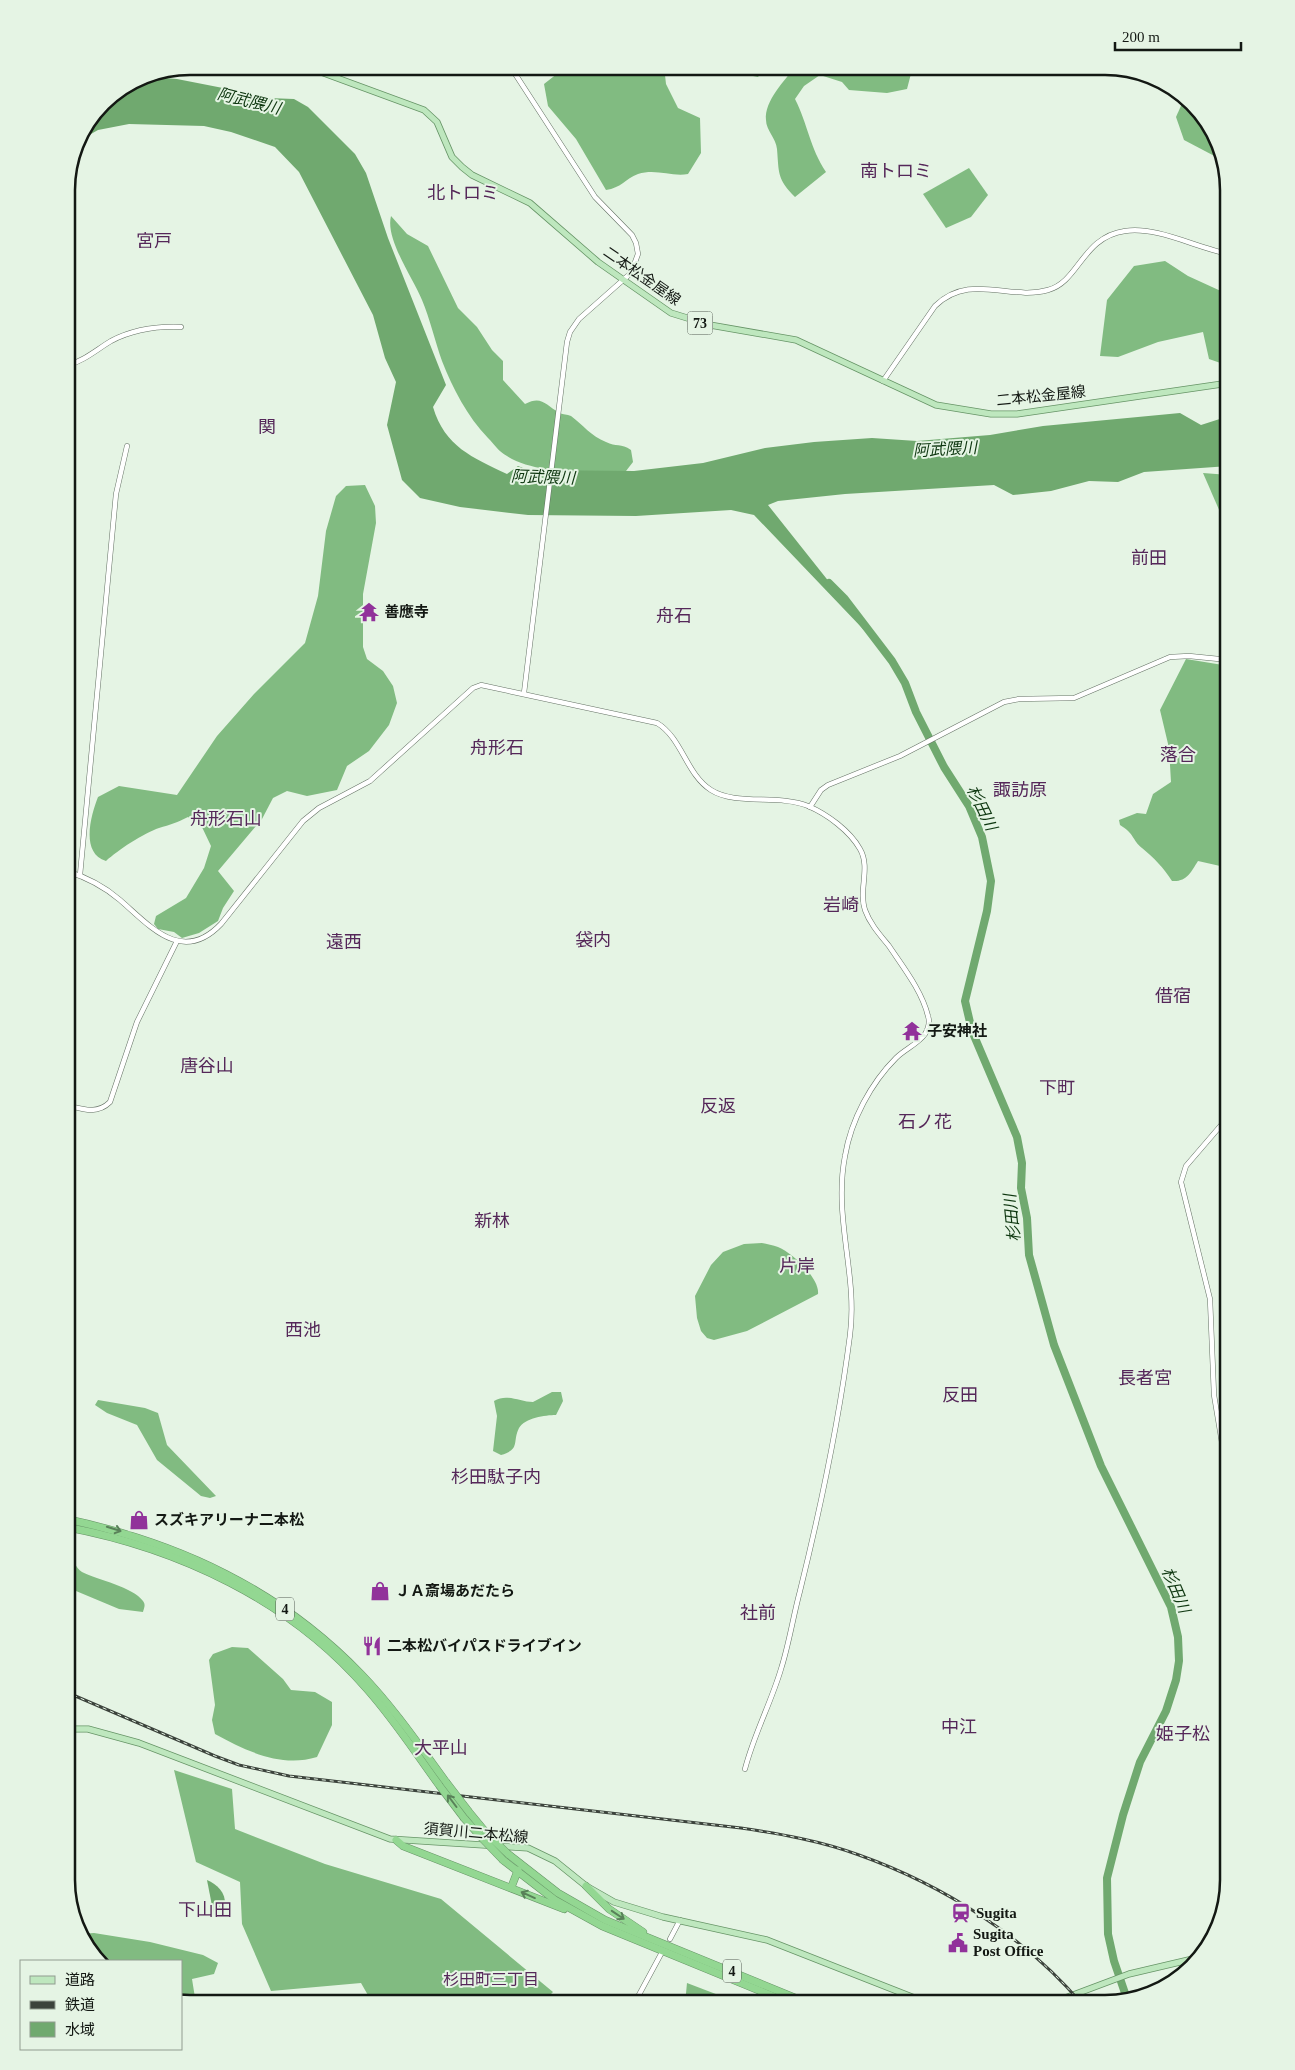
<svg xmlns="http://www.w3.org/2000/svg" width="1295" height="2070" font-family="'Times New Roman','Noto Sans JP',serif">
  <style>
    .forest { fill: #81bb81 }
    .water { fill: #70a96f }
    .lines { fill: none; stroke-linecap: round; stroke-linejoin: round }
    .river { stroke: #70a96f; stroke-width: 8 }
    .minor-casing { stroke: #647164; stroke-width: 5.5 }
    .major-casing { stroke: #669466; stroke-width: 7 }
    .highway-casing { stroke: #669466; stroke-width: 8 }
    .minor { stroke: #fff; stroke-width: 4.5 }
    .major { stroke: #bee7be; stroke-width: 5.5 }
    .highway { stroke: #93d792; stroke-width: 7 }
    .rail-casing { stroke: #3c433c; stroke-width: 3 }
    .rail { stroke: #e5f4e4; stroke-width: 1; stroke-dasharray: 4; stroke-linecap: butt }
    .highway-bridge-casing { stroke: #669466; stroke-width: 8; stroke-linecap: butt }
    .highway-bridge { stroke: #93d792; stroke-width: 7 }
    .oneway { stroke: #598159 }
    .labels { text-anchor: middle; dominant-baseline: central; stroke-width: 4; stroke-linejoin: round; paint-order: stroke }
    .shield { fill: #e5f4e4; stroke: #525a52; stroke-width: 1 }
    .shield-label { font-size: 14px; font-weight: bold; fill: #131813 }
    .street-label { font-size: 15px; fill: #131813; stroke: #e5f4e4 }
    .poi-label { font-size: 15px; font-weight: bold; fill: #131813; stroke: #e5f4e4; text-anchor: start }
    .water-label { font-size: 16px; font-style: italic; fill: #0e3710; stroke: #e5f4e4 }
    .neighbourhood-label { font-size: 16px; fill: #552759; stroke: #e5f4e4 }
    .quarter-label { font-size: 18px; fill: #552759; stroke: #e5f4e4 }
    .rim { fill: none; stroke: #131813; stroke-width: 2.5 }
  </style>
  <rect width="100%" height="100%" fill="#e5f4e4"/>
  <g class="forest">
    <path d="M567 66H664L666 84 678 108 700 118 701 153 688 174C671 177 656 168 638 174 625 179 621 188 606 190L576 139 548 106 544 84Z"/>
    <path d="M743 66H766L758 77 748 75Z"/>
    <path d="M796 66H913L907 89 887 93 849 90 842 82 820 75 804 86 795 99C808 125 810 148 826 172L795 197C777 179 779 173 777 149 776 138 766 130 766 120 764 101 785 80 796 66Z"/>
    <path d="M1184 99 1216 135 1222 160 1184 140 1176 117Z"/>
    <path d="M969 168 988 195 971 217 946 228 923 194Z"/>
    <path d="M391 216 407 234 428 246 458 308 477 327 492 350 503 361V380L525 404C542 395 545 405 560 413 563 415 567 414 571 416 583 425 591 436 606 442 616 447 621 443 631 450L633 462 626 471C594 474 535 474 507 456 499 452 494 444 488 438 467 416 453 389 442 361 435 341 430 319 422 300 413 278 385 239 391 216Z"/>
    <path d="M1165 261 1188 276 1223 292 1229 311V366L1209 359 1203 332 1158 342 1118 357 1100 356 1107 300 1134 266Z"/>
    <path d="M1203 473 1229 475V514L1220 512Z"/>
    <path d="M365 485 375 506 376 523 363 594V647L367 659 383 671 393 686 397 703 389 725 369 751 347 766 337 790 307 796 287 791 273 798 262 819 218 871 234 891 223 908 218 921 199 933 182 938 174 932 158 929 154 924 156 916 186 898 204 868 211 846 201 825 188 817C178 822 170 825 159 828 144 833 118 850 106 861 80 853 91 815 98 797L119 786 177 795 217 736 254 694 305 643 318 596 326 531 336 496 346 486Z"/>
    <path d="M1186 659 1229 666V807L1227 811 1229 813V868L1198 861C1191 872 1187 882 1172 881 1163 867 1155 859 1142 848 1132 840 1135 834 1120 825L1119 820 1137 813 1146 814 1153 794 1171 782 1169 748 1160 710Z"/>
    <path d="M762 1243C767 1244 773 1245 778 1247 791 1252 820 1278 818 1294L747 1331 714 1340 707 1338 701 1331 697 1318 695 1296 711 1265 723 1252 744 1244Z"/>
    <path d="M552 1392H561L563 1401 556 1415C545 1415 525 1418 519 1428 512 1442 521 1449 501 1455L493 1451 497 1416 494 1401C507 1393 520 1402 533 1402Z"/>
    <path d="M98 1400 145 1408 158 1413 167 1445 216 1496 210 1498 201 1496 157 1460 137 1425 107 1413 95 1405Z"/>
    <path d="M66 1555C75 1559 75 1568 82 1572 98 1580 133 1587 143 1601 146 1605 144 1608 143 1612L119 1609 76 1591 73 1594 66 1654Z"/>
    <path d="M232 1647 248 1648 283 1679 291 1690 315 1692 332 1702V1725L317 1757C281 1768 246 1751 215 1734L212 1720 215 1705 209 1660 213 1654Z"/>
    <path d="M174 1770 232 1789 235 1829 325 1864 441 1899 553 1992 541 2004H373L361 1983 271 1991 242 1924 240 1882 196 1862Z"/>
    <path d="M94 1933 150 1942 203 1955 218 1963 214 1974 192 1979 196 2004 182 2003 181 1961H102L79 1934Z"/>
    <path d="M687 1983 742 2004H685Z"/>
  </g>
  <g class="water">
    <path d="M142 76 177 79 228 89 242 97 294 99 308 107 355 154 366 173 388 238 446 385 433 407C445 447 472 457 507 474L518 466 528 470 634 471 703 463 765 448 814 442 872 438 917 441 990 435 1043 426 1180 413 1201 425 1229 416V466L1144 472 1118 482 1089 481 1051 491 1013 495 994 485 845 494 778 501 768 505 884 651 754 515 731 510 636 516 528 515 460 507 420 498 402 480 387 425 396 382 385 358 373 315 299 172 275 147 231 132 204 126 129 124 98 130 75 143 103 102Z"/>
    <path d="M207 1880C217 1884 226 1893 225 1905L214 1916Z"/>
  </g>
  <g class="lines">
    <path class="river" d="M829 583 844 598 892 661 905 683 916 712 944 767 969 806 982 837 991 881 987 911 965 1001 972 1031 1017 1137 1022 1163 1021 1188 1027 1218 1029 1255 1054 1345 1101 1466 1171 1607 1178 1637 1179 1661 1176 1680 1166 1711 1140 1762 1123 1815 1107 1878 1108 1934 1114 1961 1127 1999"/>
    <defs>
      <g id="minor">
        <path d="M510 66 595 197 632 235 636 243 638 254 631 273 579 319 570 332 567 342 524 693"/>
        <path d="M66 366C84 361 96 350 111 341 134 329 156 326 181 327"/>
        <path d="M883 381 935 306C970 272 1009 301 1048 290 1079 282 1082 237 1125 231 1157 226 1197 248 1229 254"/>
        <path d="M810 807 821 790 828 785 900 756 1004 702 1019 699 1074 698 1170 657 1189 656 1229 660"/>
        <path d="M66 871C86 877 105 887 120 900 150 926 182 965 221 924L303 821 319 808 370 781 473 688 481 685 657 723C682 738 686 774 711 790 736 806 779 794 808 806 827 814 850 831 860 849 871 868 858 890 865 910 870 924 880 935 889 946 903 967 922 991 928 1016 930 1022 928 1029 925 1034 918 1044 905 1049 896 1058 871 1083 851 1120 845 1156 833 1218 858 1275 850 1335 839 1421 821 1506 800 1591 793 1617 789 1644 781 1669 771 1703 754 1734 745 1769"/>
        <path d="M80 875 116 494 127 446"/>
        <path d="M66 1105C82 1109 97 1115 110 1102L137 1022 177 941"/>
        <path d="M1229 1485 1214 1395 1210 1299 1181 1182 1186 1166 1229 1116"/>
        <path d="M670 1939 680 1920"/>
        <path d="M634 2004 661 1954"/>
      </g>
      <g id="major">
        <path d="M240 66 292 67 318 71 424 110 437 122 452 157 462 167 472 175 530 203 598 262 671 313 710 325 796 340 936 405 991 414H1017L1229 383"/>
        <path d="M66 1729H88L139 1743 390 1839 528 1848 555 1861 586 1886 614 1902 663 1917 767 1940 930 2004"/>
        <path d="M1049 2004 1129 1974 1197 1958"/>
      </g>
      <g id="highway">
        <path d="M66 1519C180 1543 280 1590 361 1674 393 1707 419 1745 446 1782"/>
        <path d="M66 1527C178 1548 290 1600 366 1688 393 1718 415 1752 439 1785"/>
        <path d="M469 1812 488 1835"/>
        <path d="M464 1818 480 1836"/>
        <path d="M396 1840 403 1846 564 1909"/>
        <path d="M508 1854 558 1893 605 1920 810 2004"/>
        <path d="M503 1860 555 1900 602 1926 792 2004"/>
        <path d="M586 1886 609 1909 643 1932"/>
        <path d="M511 1888 518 1870"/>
      </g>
    </defs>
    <use href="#minor" class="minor-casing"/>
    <use href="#major" class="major-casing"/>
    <use href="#highway" class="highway-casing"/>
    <use href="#minor" class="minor"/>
    <use href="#major" class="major"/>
    <use href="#highway" class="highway"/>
    <defs>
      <path id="rail" d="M66 1692 215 1756 239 1765 289 1776 741 1828C781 1834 821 1841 859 1855 943 1885 1024 1936 1082 2004"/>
    </defs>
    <use href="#rail" class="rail-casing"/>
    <use href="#rail" class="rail"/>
    <defs>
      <g id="highway-bridge">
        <path d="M446 1782 469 1812"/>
        <path d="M439 1785 464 1818"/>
        <path d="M488 1835 508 1854"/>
        <path d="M480 1836 503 1860"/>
      </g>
    </defs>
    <use href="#highway-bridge" class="highway-bridge-casing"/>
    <use href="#highway-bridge" class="highway-bridge"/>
  </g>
  <defs><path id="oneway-shaft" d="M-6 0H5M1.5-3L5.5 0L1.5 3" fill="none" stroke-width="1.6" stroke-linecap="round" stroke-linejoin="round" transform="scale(1.25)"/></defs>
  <g class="oneway">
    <use href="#oneway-shaft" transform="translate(114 1529) rotate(17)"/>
    <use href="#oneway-shaft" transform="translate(452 1801) rotate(-127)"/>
    <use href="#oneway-shaft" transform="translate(528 1895) rotate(-156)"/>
    <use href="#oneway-shaft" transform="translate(618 1915) rotate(34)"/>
  </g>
  <defs>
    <symbol id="temple-bare" viewBox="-9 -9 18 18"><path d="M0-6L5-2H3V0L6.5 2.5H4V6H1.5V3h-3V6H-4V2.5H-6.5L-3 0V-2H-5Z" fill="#91329a" stroke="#e5f4e4" stroke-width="2.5" paint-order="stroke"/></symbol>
    <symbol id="shop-bare" viewBox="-9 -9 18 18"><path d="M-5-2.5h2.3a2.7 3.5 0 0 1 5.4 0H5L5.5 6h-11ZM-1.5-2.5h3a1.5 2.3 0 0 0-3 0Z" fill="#91329a" stroke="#e5f4e4" stroke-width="2.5" paint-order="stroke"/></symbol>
    <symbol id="restaurant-bare" viewBox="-9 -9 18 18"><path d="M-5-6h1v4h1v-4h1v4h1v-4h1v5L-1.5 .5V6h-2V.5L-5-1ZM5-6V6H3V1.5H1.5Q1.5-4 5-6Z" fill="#91329a" stroke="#e5f4e4" stroke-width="2.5" paint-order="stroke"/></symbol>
    <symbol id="station-bare" viewBox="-9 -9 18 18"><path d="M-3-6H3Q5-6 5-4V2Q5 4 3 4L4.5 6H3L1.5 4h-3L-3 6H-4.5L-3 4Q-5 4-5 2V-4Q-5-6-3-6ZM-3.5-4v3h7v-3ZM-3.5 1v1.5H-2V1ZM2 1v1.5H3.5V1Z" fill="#91329a" stroke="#e5f4e4" stroke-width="2.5" paint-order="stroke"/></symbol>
    <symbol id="civic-bare" viewBox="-9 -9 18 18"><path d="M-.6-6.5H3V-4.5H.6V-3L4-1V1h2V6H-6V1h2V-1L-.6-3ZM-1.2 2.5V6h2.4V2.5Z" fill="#91329a" stroke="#e5f4e4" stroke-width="2.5" paint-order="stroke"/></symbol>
  </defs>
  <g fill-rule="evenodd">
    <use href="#temple-bare" x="355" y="598" width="28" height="28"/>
    <use href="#temple-bare" x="898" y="1017" width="28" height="28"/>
    <use href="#shop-bare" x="125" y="1506" width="28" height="28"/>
    <use href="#shop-bare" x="366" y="1577" width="28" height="28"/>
    <use href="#restaurant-bare" x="358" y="1632" width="28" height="28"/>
    <use href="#station-bare" x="947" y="1899" width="28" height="28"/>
    <use href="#civic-bare" x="944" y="1929" width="28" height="28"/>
  </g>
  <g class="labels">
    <g class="shield">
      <rect x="687.5" y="311.5" width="25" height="23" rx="4"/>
      <rect x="276" y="1597.5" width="18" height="23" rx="4"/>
      <rect x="723" y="1959.5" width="18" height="23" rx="4"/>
    </g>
    <g class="shield-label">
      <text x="700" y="323">73</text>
      <text x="285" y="1609">4</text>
      <text x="732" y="1971">4</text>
    </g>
    <g class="street-label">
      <text transform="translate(642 276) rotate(35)">二本松金屋線</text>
      <text transform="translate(1041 396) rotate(-6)">二本松金屋線</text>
      <text transform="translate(476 1833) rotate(5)">須賀川二本松線</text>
    </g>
    <g class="poi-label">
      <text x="384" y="612">善應寺</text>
      <text x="927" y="1031">子安神社</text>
      <text x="154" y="1520">スズキアリーナ二本松</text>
      <text x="395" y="1591">ＪＡ斎場あだたら</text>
      <text x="387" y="1646">二本松バイパスドライブイン</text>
      <text x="976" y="1913">Sugita</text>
      <text x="973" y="1934">Sugita<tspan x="973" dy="17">Post Office</tspan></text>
    </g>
    <g class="water-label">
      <text transform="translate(249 101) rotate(14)">阿武隈川</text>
      <text transform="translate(945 449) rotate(-3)">阿武隈川</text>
      <text transform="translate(543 477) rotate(2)">阿武隈川</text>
      <text transform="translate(982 808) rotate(64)">杉田川</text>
      <text transform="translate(1012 1218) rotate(-96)">杉田川</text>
      <text transform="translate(1176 1590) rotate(67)">杉田川</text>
    </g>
    <g class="neighbourhood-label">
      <text x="491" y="1979">杉田町三丁目</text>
    </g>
    <g class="quarter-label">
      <text x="896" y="171">南トロミ</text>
      <text x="463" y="193">北トロミ</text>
      <text x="154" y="241">宮戸</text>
      <text x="267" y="427">関</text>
      <text x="1149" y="558">前田</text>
      <text x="674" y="616">舟石</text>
      <text x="497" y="748">舟形石</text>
      <text x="1178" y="755">落合</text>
      <text x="1020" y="790">諏訪原</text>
      <text x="226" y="819">舟形石山</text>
      <text x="841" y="905">岩崎</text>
      <text x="593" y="940">袋内</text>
      <text x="344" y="942">遠西</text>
      <text x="1173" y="996">借宿</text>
      <text x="207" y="1066">唐谷山</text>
      <text x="1057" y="1088">下町</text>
      <text x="718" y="1106">反返</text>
      <text x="925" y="1122">石ノ花</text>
      <text x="492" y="1221">新林</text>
      <text x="797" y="1266">片岸</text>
      <text x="303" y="1330">西池</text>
      <text x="1145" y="1378">長者宮</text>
      <text x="960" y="1395">反田</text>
      <text x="496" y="1477">杉田駄子内</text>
      <text x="758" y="1613">社前</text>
      <text x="959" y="1727">中江</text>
      <text x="1183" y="1734">姫子松</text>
      <text x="441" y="1748">大平山</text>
      <text x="205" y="1910">下山田</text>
    </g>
  </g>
  <path d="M0 0H1295V2070H0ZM190 75H1105A115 115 0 0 1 1220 190V1880A115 115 0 0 1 1105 1995H190A115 115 0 0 1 75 1880V190A115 115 0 0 1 190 75Z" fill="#e5f4e4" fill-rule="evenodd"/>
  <path class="rim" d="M190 75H1105A115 115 0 0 1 1220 190V1880A115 115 0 0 1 1105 1995H190A115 115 0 0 1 75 1880V190A115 115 0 0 1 190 75Z"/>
  <rect x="20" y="1960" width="162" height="90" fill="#e5f4e4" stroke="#919c90"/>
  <rect x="30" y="1976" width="25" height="8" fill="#bee7be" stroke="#919c90"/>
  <text x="65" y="1985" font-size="15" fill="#131813">道路</text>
  <rect x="30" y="2001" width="25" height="8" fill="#3c433c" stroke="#919c90"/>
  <text x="65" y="2010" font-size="15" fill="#131813">鉄道</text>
  <rect x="30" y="2022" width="25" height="15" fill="#70a96f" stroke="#919c90"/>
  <text x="65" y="2035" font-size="15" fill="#131813">水域</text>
  <path d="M1115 42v8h126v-8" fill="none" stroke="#131813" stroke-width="2.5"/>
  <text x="1122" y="42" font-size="15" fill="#131813" stroke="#e5f4e4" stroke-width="4" paint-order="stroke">200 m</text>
</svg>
